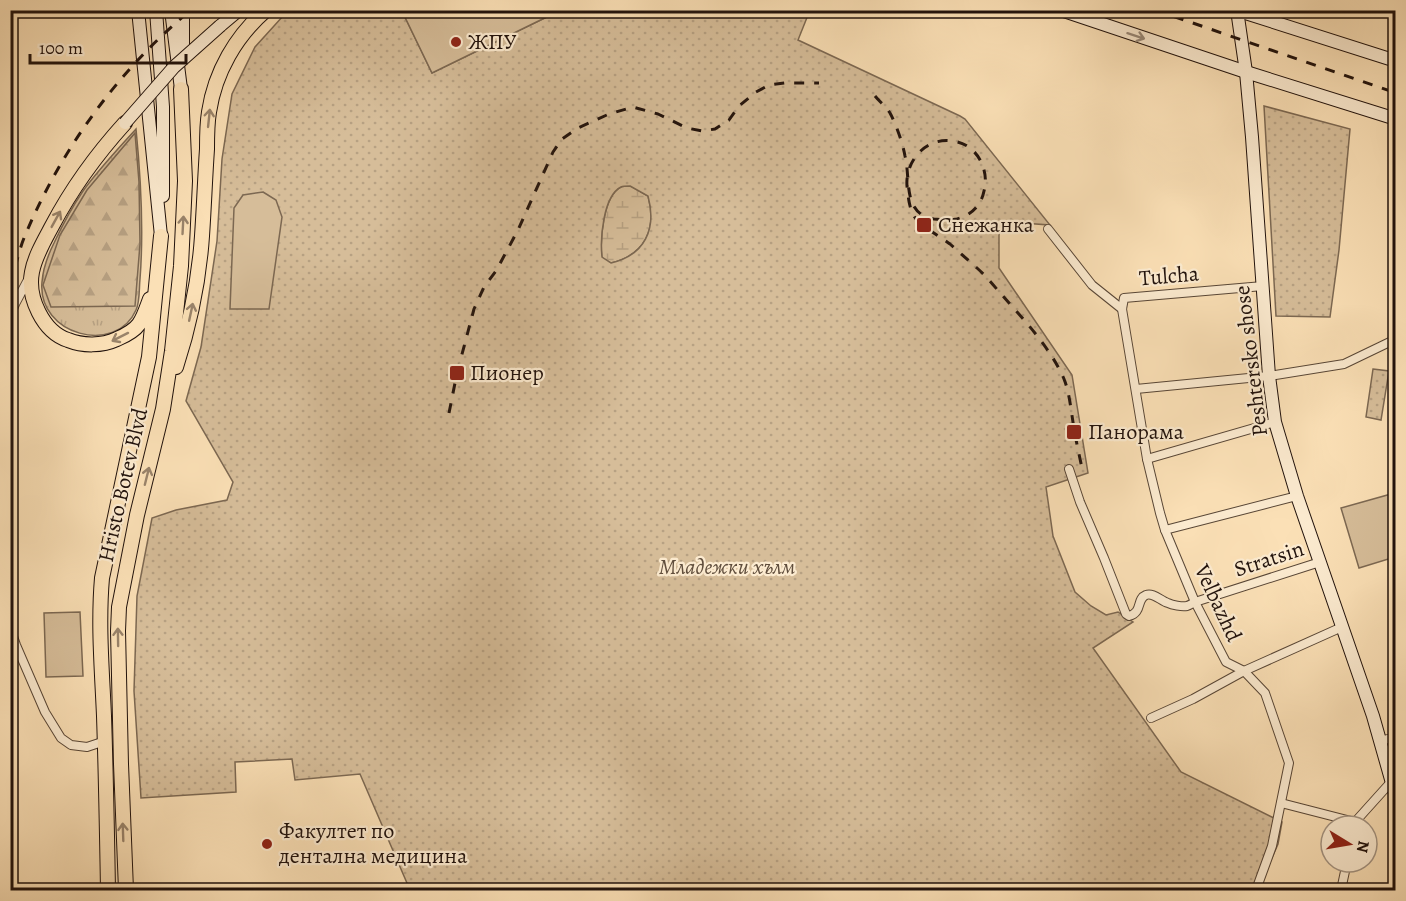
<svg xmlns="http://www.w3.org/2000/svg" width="1406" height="901" font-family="Alegreya,serif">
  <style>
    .grass { fill: url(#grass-tufts); stroke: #7c6852; stroke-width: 1.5 }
    .forest { fill: url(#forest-firs); stroke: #7c6852; stroke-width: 1.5 }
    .wetland { fill: url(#wetland-marsh); stroke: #7c6852; stroke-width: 1.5 }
    .park { fill: url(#park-dots); stroke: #7c6852; stroke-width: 1.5; fill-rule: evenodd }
    .garden { fill: #d6bd99; stroke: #7c6852; stroke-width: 1.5 }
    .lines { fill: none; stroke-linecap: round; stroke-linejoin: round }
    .minor-casing { stroke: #584636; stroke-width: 10 }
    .secondary-casing { stroke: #21120c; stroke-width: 14 }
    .primary-casing { stroke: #21120c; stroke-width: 16 }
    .minor { stroke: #fcebd0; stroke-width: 8 }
    .secondary { stroke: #fcebd0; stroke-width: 12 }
    .primary { stroke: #fbe0b6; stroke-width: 14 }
    .rail { stroke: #21120c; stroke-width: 3; stroke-dasharray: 10 10; stroke-linecap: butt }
    .secondary-bridge-casing { stroke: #21120c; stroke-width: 14; stroke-linecap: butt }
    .secondary-bridge { stroke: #fcebd0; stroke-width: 12 }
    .oneway { stroke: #998978 }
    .oneway2 { stroke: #99836a }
    .poi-dot { fill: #8f2418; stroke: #fcebd0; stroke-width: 2 }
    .labels { text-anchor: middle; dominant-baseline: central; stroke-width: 4.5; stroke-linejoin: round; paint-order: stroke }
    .poi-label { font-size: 22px; fill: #21120c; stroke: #fcebd0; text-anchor: start }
    .street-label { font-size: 22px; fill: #21120c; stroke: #fcebd0 }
    .park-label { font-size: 22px; font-style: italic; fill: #604e3d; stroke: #fcebd0 }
  </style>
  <defs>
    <pattern id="grass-tufts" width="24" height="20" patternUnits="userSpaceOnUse" patternTransform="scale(1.5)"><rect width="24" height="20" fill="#d6bd99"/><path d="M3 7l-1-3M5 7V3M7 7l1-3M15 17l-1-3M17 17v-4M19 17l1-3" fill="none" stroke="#b7a183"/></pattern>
    <pattern id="forest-firs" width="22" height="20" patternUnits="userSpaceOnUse" patternTransform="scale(1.5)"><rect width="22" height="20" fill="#d6bd99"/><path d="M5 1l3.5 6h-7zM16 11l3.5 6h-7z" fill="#b7a183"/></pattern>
    <pattern id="wetland-marsh" width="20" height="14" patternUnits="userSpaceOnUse" patternTransform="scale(1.5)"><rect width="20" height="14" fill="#d6bd99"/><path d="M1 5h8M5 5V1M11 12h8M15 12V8" fill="none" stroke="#b7a183"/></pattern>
    <pattern id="park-dots" width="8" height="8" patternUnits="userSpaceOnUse" patternTransform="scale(1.5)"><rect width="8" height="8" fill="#d6bd99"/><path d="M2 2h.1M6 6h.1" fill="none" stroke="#b7a183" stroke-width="1.8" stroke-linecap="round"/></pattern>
  </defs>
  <rect width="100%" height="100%" fill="#fbe0b6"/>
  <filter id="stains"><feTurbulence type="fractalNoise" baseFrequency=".00333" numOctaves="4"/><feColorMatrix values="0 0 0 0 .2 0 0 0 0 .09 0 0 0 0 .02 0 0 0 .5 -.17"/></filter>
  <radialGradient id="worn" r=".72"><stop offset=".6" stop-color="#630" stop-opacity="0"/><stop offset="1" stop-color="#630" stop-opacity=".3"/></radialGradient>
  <path class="grass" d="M136 129C141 179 144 228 140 279 139 288 140 302 136 310 116 356 37 335 42 282 43 268 48 255 54 243 62 226 72 207 83 191 99 169 118 149 136 129Z"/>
  <path class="forest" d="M135 133 139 182 140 244 135 306 51 307 43 285 60 235 87 190Z"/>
  <path class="wetland" d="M631 186 648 196C657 229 645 255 611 263L602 258C600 240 603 196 621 187 623 186 629 186 631 186Z"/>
  <g class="park">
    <path d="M810 10 798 40 960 116 965 119 1050 225 1011 222 999 234V268L1072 375 1088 473 1046 487 1053 536 1075 592 1091 606 1106 615 1118 612 1133 622 1093 648 1181 772 1282 822 1278 844 1258 890H410L360 774 295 780 292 759 235 762 236 792 141 798 134 691 137 596 152 518 176 510 227 500 233 482 186 401 201 347 217 241 222 159 232 94 255 47 283 16 292 11H402L432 73 559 11ZM630 186 648 196C657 229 645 255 611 263L602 257C600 239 603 196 621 187 623 186 629 186 630 186Z"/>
    <path d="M1264 106 1350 129 1339 250 1330 317 1276 316Z"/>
    <path d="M1373 369 1389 371 1381 420 1366 417Z"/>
  </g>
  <g class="garden">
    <path d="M402 11H559L432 73Z"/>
    <path d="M263 192 276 200 282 217 269 309H230L234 208 243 195Z"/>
    <path d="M1391 494 1395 510V557L1359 568 1341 508Z"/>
    <path d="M80 612 83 676 46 677 44 613Z"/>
  </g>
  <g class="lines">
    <defs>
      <g id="minor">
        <path d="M1048 229 1092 285 1122 309"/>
        <path d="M10 316 15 304 30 276"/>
        <path d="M1136 389 1269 376 1344 364 1396 339"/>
        <path d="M1147 459 1275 422"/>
        <path d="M1069 469 1080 502 1104 558 1126 614 1129 616C1143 612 1136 599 1146 595 1153 592 1161 601 1168 603 1172 605 1182 607 1187 606 1190 605 1193 603 1195 602L1320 562"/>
        <path d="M1165 530 1297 496"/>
        <path d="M10 628 16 645 45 712 61 738 71 745 87 747 105 741"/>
        <path d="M1151 718 1193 699 1244 671 1342 627"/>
        <path d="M1380 741 1396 737"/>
        <path d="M1281 803 1355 822"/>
        <path d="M1354 825 1355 822 1391 782"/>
        <path d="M1256 890 1272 846 1289 763 1265 693 1244 671 1226 662 1195 602 1165 530 1160 513 1147 459 1122 309 1124 298 1263 286"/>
        <path d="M1341 890 1347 862"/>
      </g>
      <g id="secondary">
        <path d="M138 10 161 236"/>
        <path d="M156 10 163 107V196"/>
        <path d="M171 10 181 89"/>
        <path d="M1061 10 1246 72 1396 119"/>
        <path d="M1236 10 1396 61"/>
        <path d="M1237 10 1246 72 1252 137 1269 376 1275 422 1297 496 1373 716 1396 797"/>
        <path d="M220 26 239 10"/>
        <path d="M183 55V10"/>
      </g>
      <g id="primary">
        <path d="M125 123C96 155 72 188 52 226 44 241 35 256 32 272 27 297 43 332 68 340 83 346 102 346 117 339 124 336 134 331 139 324 144 317 147 307 150 299"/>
        <path d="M176 367C190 324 199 281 202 236 204 207 205 178 207 149 207 137 207 124 209 112 215 72 236 36 266 10"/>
        <path d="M108 890C107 832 106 774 104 716 102 670 98 624 102 578L149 357 161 236"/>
        <path d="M126 890 121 764 118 631 119 607 137 515 163 409 172 351 181 266 185 181 181 89"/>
      </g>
    </defs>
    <use href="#minor" class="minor-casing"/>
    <use href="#secondary" class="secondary-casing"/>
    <use href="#primary" class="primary-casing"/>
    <use href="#minor" class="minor"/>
    <use href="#secondary" class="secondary"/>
    <use href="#primary" class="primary"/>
    <g class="rail">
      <path d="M1155 10 1396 93"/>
      <path d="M875 96C880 102 886 107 890 113 896 124 903 144 905 156 911 180 902 214 934 219 942 220 950 220 957 219 971 215 981 206 984 191 990 169 976 143 952 141 926 137 905 161 907 186 908 195 909 208 914 216 919 225 941 237 950 244 959 252 968 260 977 268 986 276 994 286 1002 295 1024 320 1050 347 1064 379 1070 394 1071 412 1074 428 1076 441 1079 454 1082 468"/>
      <path d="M10 286C15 270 18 253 24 238 60 151 118 70 191 10"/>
      <path d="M449 413 457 373 474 309 484 287 496 271 518 230 553 152 562 139 578 128 609 114 633 107 658 114 687 128 702 131 715 129 729 120 739 106 756 92 769 85 785 83H819"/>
    </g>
    <defs>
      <path id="secondary-bridge" d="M125 123 174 67 220 26"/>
    </defs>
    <use href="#secondary-bridge" class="secondary-bridge-casing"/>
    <use href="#secondary-bridge" class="secondary-bridge"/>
  </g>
  <defs><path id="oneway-shaft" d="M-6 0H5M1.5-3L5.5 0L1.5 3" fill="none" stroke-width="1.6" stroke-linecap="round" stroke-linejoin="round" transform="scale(1.5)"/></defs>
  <use class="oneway" href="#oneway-shaft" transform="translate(1136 36) rotate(18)"/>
  <g class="oneway2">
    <use href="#oneway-shaft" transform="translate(209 118) rotate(-84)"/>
    <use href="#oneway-shaft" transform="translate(56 219) rotate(-61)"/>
    <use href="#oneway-shaft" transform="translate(183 225) rotate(-87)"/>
    <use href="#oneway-shaft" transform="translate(191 312) rotate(-78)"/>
    <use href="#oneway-shaft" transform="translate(120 337) rotate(153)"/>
    <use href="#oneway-shaft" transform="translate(147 476) rotate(-76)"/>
    <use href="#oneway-shaft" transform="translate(118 637) rotate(-91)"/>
    <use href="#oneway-shaft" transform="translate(123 832) rotate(-92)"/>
  </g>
  <g class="poi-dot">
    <circle cx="456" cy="42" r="6"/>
    <rect x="916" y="217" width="16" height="16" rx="3"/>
    <rect x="449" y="365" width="16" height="16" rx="3"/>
    <rect x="1066" y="424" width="16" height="16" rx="3"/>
    <circle cx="267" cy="844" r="6"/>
  </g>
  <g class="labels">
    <g class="poi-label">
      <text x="468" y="42">ЖПУ</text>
      <text x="938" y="225">Снежанка</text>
      <text x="470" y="373">Пионер</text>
      <text x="1088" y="432">Панорама</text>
      <text x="279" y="831">Факултет по<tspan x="279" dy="25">дентална медицина</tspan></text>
    </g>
    <g class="street-label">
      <text transform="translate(1169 276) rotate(-5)">Tulcha</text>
      <text transform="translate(1251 361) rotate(-97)">Peshtersko shose</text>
      <text transform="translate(123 485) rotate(-77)">Hristo Botev Blvd</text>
      <text transform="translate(1269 559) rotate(-18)">Stratsin</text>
      <text transform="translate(1218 603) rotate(65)">Velbazhd</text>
    </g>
    <g class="park-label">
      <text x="727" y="567">Младежки хълм</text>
    </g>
  </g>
  <rect width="1406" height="901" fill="none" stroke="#fbe0b6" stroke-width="36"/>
  <rect x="12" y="12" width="1382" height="877" fill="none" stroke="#21120c" stroke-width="3"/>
  <rect x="18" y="18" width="1370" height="865" fill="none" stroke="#21120c" stroke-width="1.5"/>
  <g transform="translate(1349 844) rotate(101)"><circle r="28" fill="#fcebd0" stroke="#a49482" stroke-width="1.5"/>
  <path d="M0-4.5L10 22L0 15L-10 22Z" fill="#8f2418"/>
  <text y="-9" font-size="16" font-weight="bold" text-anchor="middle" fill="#21120c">N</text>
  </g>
  <path d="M30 54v9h156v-9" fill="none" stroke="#21120c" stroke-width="3"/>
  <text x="39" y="54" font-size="18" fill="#21120c" stroke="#fcebd0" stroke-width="4.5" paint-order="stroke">100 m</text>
  <rect width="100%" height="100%" filter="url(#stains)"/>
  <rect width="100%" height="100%" fill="url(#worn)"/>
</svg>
